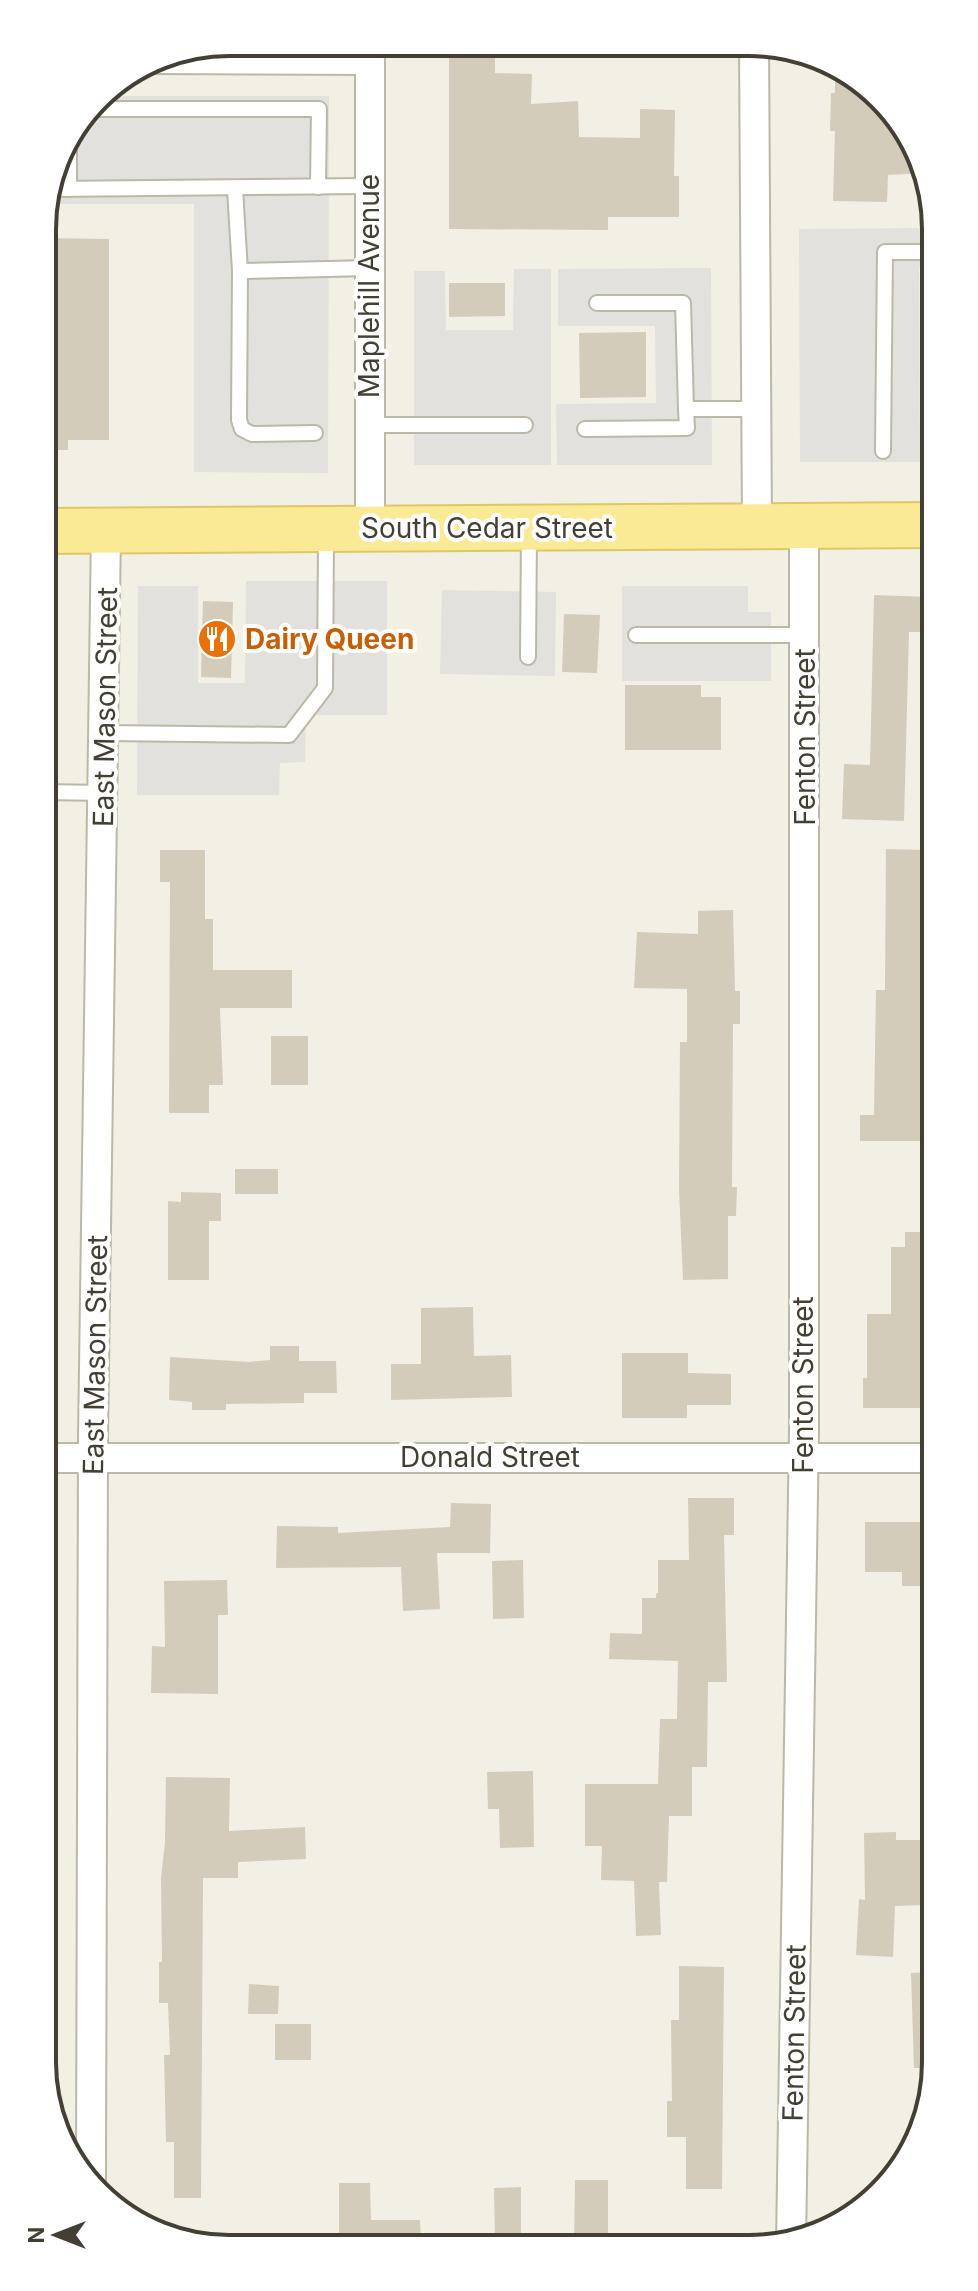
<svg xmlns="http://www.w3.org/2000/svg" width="978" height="2291" font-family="Inter,sans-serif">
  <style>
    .parking { fill: #e2e1dd }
    .building { fill: #d3ccbb }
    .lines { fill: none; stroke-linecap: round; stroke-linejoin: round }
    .service-casing { stroke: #bcb8a8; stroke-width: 18 }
    .minor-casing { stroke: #bcb8a8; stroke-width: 32 }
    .primary-casing { stroke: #dec866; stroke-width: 48 }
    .service { stroke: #fff; stroke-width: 14 }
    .minor { stroke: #fff; stroke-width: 28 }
    .primary { stroke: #fae995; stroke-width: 44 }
    .labels { text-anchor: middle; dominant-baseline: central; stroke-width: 8; stroke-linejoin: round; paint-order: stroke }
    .street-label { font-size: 28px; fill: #443f35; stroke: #fff }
    .food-label { font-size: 28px; font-weight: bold; fill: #c56008; stroke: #fff; text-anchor: start }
    .rim { fill: none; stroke: #443f35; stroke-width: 4 }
  </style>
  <rect width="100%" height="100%" fill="#f2efe5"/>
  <g class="parking">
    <path d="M100 96H329L328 473 194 472V204H46L61 147Z"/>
    <path d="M930 228V267H919L920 462H800L799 229Z"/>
    <path d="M711 268 712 465H557L556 404 656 403 655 326H558V269Z"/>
    <path d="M514 269H551V465H414V271H445L446 330H513Z"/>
    <path d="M246 581H387V715H306L305 762 280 763 279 795H137L138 586H198V683H245Z"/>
    <path d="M622 586H748V612H771V681H622Z"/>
    <path d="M442 590 556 592 555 676 440 674Z"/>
  </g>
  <g class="building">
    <path d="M449 43 485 44 484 55 495 56V73L532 74 531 104 578 101 579 137 640 138V109L675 110 674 176H679V217H608V230L449 229Z"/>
    <path d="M835 72 881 97 925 173 888 175 887 202 833 201 835 131H830L831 93H835Z"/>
    <path d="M42 238 109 239V440H68V450H43Z"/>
    <path d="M449 283H505V316L449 317Z"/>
    <path d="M646 332V397L580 398 579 333Z"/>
    <path d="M874 595 931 597V632H909L904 821 842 819 844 764 870 765Z"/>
    <path d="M203 601 233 602 231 678 201 677Z"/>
    <path d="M564 614 600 615 597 673 562 672Z"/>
    <path d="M625 685H701V697H721V750H625Z"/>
    <path d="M886 849 924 850 922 922H932V960H920V1045H932L933 1080 925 1079V1141H860V1115H874L876 990H885Z"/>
    <path d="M160 850H205V919H213V970H292V1008H220L223 1085H209V1113H169L170 882H160Z"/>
    <path d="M733 910 735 991H740V1024H733L732 1187H737L736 1216H728V1279L683 1280 679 1189 680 1042H687V989L634 988 637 932 698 934V911Z"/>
    <rect x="271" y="1036" width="37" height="49"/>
    <rect x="235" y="1169" width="43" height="25"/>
    <path d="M181 1192 221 1193V1221H209V1280H168V1201L181 1202Z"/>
    <path d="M905 1232H933V1286H921L920 1408H863V1378H867V1314H891V1247H905Z"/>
    <path d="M473 1307 474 1356 511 1355 512 1397 391 1400V1364H421V1308Z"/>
    <path d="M270 1346H299V1361H336L337 1393H304V1403L226 1404V1410H192V1402L169 1400 170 1357 249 1362 270 1360Z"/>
    <path d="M622 1353H688V1373L731 1374V1405H687V1418H622Z"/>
    <path d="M688 1498H734V1535H724L727 1682H708L707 1767H692V1816H669L667 1882H659L661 1935 636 1936 634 1881 601 1880 602 1846H585V1784H658L660 1719H677L678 1661 609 1659 610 1633 642 1634V1598H656V1593H658V1560H689Z"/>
    <path d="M451 1503 491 1504 490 1553H437L440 1609 403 1611 401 1567 276 1568 277 1526 338 1527V1533L450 1527Z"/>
    <path d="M865 1522H934V1586H902V1572H865Z"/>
    <path d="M523 1560 524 1618 493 1619 492 1561Z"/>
    <path d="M227 1580 228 1615H218V1694L151 1693 152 1646 165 1647 164 1581Z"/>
    <path d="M533 1771 534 1847 500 1848 499 1809H488L487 1772Z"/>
    <path d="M166 1777 230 1778 229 1831 305 1827 306 1859 238 1862V1878H203L201 2198H174V2142H166L164 2055H170L168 2003H159V1962H162L161 1878 165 1842Z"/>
    <path d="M896 1832V1840H922L923 1905 895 1906 893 1957 856 1955 859 1899 865 1900 864 1833Z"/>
    <path d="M679 1966 724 1967 722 2189H686V2137H667V2101H672L671 2020H679Z"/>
    <path d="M935 1972 936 2068H914L911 1973Z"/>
    <path d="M249 1984 279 1986 278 2014H248Z"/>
    <rect x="275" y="2024" width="36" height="36"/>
    <path d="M575 2180H608V2244H574Z"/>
    <path d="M339 2183H370L371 2220H420L421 2244 339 2245Z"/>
    <path d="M521 2187V2244H495L494 2188Z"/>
  </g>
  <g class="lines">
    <defs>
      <g id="service">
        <path d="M90 109H319L318 187"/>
        <path d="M69 137V189"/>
        <path d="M50 189 368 186"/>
        <path d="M235 189 240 271 239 420 242 429 252 434 315 433"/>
        <path d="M240 271 369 268"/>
        <path d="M597 303H683L686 409"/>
        <path d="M370 425H525"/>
        <path d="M585 429 687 428 686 409H755"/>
        <path d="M883 451 885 252H930"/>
        <path d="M636 635H805"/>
        <path d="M528 657 529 532"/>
        <path d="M104 733 289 735 325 688 326 533"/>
        <path d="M44 792 104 793"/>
      </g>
      <g id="minor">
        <path d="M370 43V529"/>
        <path d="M754 45 757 527"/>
        <path d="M153 59 369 60"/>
        <path d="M46 1458H934"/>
        <path d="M91 2179 93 1438 106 531"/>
        <path d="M791 2243 804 1430V526"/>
      </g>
      <path id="primary" d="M43 531 931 525"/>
    </defs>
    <use href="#service" class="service-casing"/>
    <use href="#minor" class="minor-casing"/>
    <use href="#primary" class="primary-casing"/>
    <use href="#service" class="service"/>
    <use href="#minor" class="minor"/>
    <use href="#primary" class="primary"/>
  </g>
  <defs>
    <symbol id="restaurant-disc" viewBox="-11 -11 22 22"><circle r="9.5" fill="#e8710a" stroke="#fff"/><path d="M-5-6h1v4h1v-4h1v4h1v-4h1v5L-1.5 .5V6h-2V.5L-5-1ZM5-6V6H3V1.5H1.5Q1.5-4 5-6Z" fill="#fff"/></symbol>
  </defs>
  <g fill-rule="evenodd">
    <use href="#restaurant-disc" x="195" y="617" width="44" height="44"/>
  </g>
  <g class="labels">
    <g class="street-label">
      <text transform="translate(369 286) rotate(-90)">Maplehill Avenue</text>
      <text x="487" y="528">South Cedar Street</text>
      <text transform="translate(105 707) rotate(-89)">East Mason Street</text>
      <text transform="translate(805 737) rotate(-90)">Fenton Street</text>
      <text transform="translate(95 1355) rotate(-89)">East Mason Street</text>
      <text transform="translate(803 1385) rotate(-90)">Fenton Street</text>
      <text x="490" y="1457">Donald Street</text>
      <text transform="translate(794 2033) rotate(-89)">Fenton Street</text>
    </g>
    <g class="food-label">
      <text x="245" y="639">Dairy Queen</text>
    </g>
  </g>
  <path d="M0 0H978V2291H0ZM229 56H749A173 173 0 0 1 922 229V2062A173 173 0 0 1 749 2235H229A173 173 0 0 1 56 2062V229A173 173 0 0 1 229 56Z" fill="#fff" fill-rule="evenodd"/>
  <path class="rim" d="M229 56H749A173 173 0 0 1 922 229V2062A173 173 0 0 1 749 2235H229A173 173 0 0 1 56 2062V229A173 173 0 0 1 229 56Z"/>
  <g transform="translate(56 2235) rotate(270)" stroke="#ffffff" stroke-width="6" paint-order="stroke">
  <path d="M0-6L14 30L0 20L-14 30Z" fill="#443f35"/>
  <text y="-12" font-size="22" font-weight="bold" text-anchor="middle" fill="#443f35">N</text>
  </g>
</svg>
